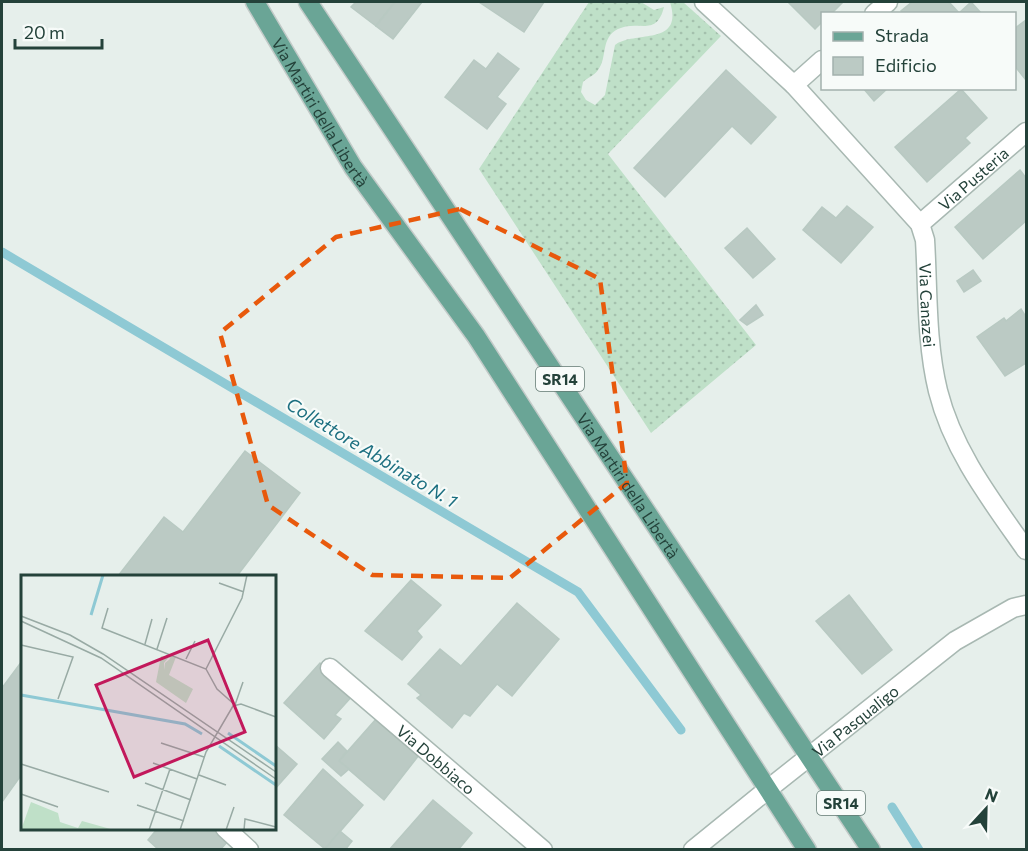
<svg xmlns="http://www.w3.org/2000/svg" width="1028" height="851" font-family="Commissioner,sans-serif">
  <style>
    .grass { fill: url(#grass-dots) }
    .lines { fill: none; stroke-linecap: round; stroke-linejoin: round }
    .stream { stroke: #8ec9d4; stroke-width: 9 }
    .building { fill: #bbcac4; stroke: #b8c9c2; stroke-width: 1.5 }
    .minor-casing { stroke: #a8b8b2; stroke-width: 21 }
    .tertiary-casing { stroke: #a8b8b2; stroke-width: 21 }
    .primary-casing { stroke: #c2cac8; stroke-width: 21 }
    .minor { stroke: #fff; stroke-width: 18 }
    .tertiary { stroke: #fff; stroke-width: 18 }
    .primary { stroke: #6aa596; stroke-width: 18 }
    .marked { fill: none; stroke: #e8590c; stroke-width: 4.5; stroke-dasharray: 12 8; stroke-linejoin: round }
    .labels { text-anchor: middle; dominant-baseline: central; stroke-width: 4.5; stroke-linejoin: round; paint-order: stroke }
    .shield { fill: #f7fbf9; stroke: #637a73; stroke-width: 1.5 }
    .shield-label { font-size: 15px; font-weight: bold; fill: #24423a }
    .street-label { font-size: 16px; fill: #24423a; stroke: #f7fbf9 }
    .water-label { font-size: 18px; font-style: italic; fill: #1c6f80; stroke: #f7fbf9 }
    .inset-river { fill: none; stroke: #8ec9d4; stroke-width: 3 }
    .inset-road { fill: none; stroke: #98aaa4; stroke-width: 1.5 }
    .view { fill: #c2185b; fill-opacity: 0.15; stroke: #c2185b; stroke-width: 3 }
    .inset-edge { fill: none; stroke: #24423a; stroke-width: 3 }
  </style>
  <defs>
    <pattern id="grass-dots" width="8" height="8" patternUnits="userSpaceOnUse" patternTransform="scale(1.5)"><rect width="8" height="8" fill="#bfe0c8"/><path d="M2 2h.1M6 6h.1" fill="none" stroke="#a4c1ad" stroke-width="1.8" stroke-linecap="round"/></pattern>
  </defs>
  <rect width="100%" height="100%" fill="#e6efeb"/>
  <path class="grass" d="M589 2H641L654 10 664 7C656 38 639 19 618 29 600 38 608 57 598 70 595 75 587 78 583 82L581 92 586 100 595 105 605 95 615 45C634 30 684 47 670 2H683L721 36 608 154 756 345 651 433 479 169Z"/>
  <g class="lines">
    <g class="stream">
      <path d="M2 252 578 592 681 730"/>
      <path d="M892 807 919 850"/>
    </g>
  </g>
  <g class="building">
    <path d="M356 2H395L376 26 351 7Z"/>
    <path d="M395 2H422L393 39 376 26Z"/>
    <path d="M479 2H544L524 32Z"/>
    <path d="M788 2H843L831 14H822V22L815 29Z"/>
    <path d="M912 2H949L960 14H903L901 11Z"/>
    <path d="M971 2 982 14H960L959 13Z"/>
    <path d="M1026 20V80L1014 65V29Z"/>
    <path d="M498 53 519 69 497 97 506 104 487 129 445 97 474 60 486 69Z"/>
    <path d="M726 70 776 117 751 144 732 126 665 197 634 168Z"/>
    <path d="M863 88H888L874 101Z"/>
    <path d="M961 89 987 118 965 138 970 143 927 182 895 147Z"/>
    <path d="M1020 170 1026 178V221L983 259 955 227Z"/>
    <path d="M847 206 873 227 841 263 803 230 822 207 836 218Z"/>
    <path d="M747 228 775 259 753 278 725 248Z"/>
    <path d="M973 270 981 281 964 292 957 281Z"/>
    <path d="M756 305 763 315 747 325 740 320Z"/>
    <path d="M1021 309 1026 317V363L1005 376 977 337 1004 318 1006 321Z"/>
    <path d="M245 451 300 493 237 576H118L164 517 183 532Z"/>
    <path d="M411 580 441 605 417 631 422 637 402 660 365 631Z"/>
    <path d="M849 595 892 650 862 674 816 621Z"/>
    <path d="M517 603 559 639 512 696 497 684 470 716 464 713 452 728 417 698 421 695 408 684 440 649 461 666Z"/>
    <path d="M22 661V774L2 802V688Z"/>
    <path d="M320 663 354 694 335 715 341 719 324 739 284 703Z"/>
    <path d="M376 719 419 755 384 800 339 761Z"/>
    <path d="M338 742 347 751 339 761 349 769 341 776 322 759Z"/>
    <path d="M274 744 297 764 274 790Z"/>
    <path d="M323 769 363 805 325 849 284 815Z"/>
    <path d="M433 800 472 833 458 850H389Z"/>
    <path d="M158 828H214L228 841 220 850H159L148 840Z"/>
    <path d="M340 831 352 841 345 850 325 849Z"/>
  </g>
  <g class="lines">
    <defs>
      <g id="minor">
        <path id="s1" d="M704 2 794 85 920 224 925 240C928 289 926 342 938 391 953 451 991 500 1026 550"/>
        <path d="M874 14 888 2"/>
        <path d="M794 85 822 60"/>
        <path id="s2" d="M920 224 1026 132"/>
        <path id="s3" d="M330 668 543 850"/>
        <path d="M225 828 249 850"/>
        <path d="M693 850 767 790"/>
      </g>
      <g id="tertiary">
        <path id="s4" d="M767 790 955 641 1013 608 1026 605"/>
      </g>
      <g id="primary">
        <path id="s5" d="M255 2 353 167 476 336 807 850"/>
        <path id="s6" d="M308 2 871 850"/>
      </g>
    </defs>
    <use href="#minor" class="minor-casing"/>
    <use href="#tertiary" class="tertiary-casing"/>
    <use href="#primary" class="primary-casing"/>
    <use href="#minor" class="minor"/>
    <use href="#tertiary" class="tertiary"/>
    <use href="#primary" class="primary"/>
  </g>
  <path class="marked" d="M460 209 600 279 627 483 510 578 372 575 268 505 220 333 336 237Z"/>
  <g class="labels">
    <g class="shield">
      <rect x="536" y="367" width="48" height="24" rx="4.5"/>
      <rect x="817" y="791" width="48" height="24" rx="4.5"/>
    </g>
    <g class="shield-label">
      <text x="560" y="379">SR14</text>
      <text x="841" y="803">SR14</text>
    </g>
    <g class="street-label">
      <text stroke="none"><textPath href="#s5" startOffset="128">Via Martiri della Libertà</textPath></text>
      <text stroke="none"><textPath href="#s2" startOffset="70">Via Pusteria</textPath></text>
      <text stroke="none"><textPath href="#s1" startOffset="392">Via Canazei</textPath></text>
      <text stroke="none"><textPath href="#s6" startOffset="580">Via Martiri della Libertà</textPath></text>
      <text stroke="none"><textPath href="#s4" startOffset="112">Via Pasqualigo</textPath></text>
      <text stroke="none"><textPath href="#s3" startOffset="140">Via Dobbiaco</textPath></text>
    </g>
    <g class="water-label">
      <text transform="translate(372 452) rotate(31)">Collettore Abbinato N. 1</text>
    </g>
  </g>
  <g transform="translate(21 575)">
    <rect width="255" height="255" fill="#e6efeb"/>
    <path d="M147 80 155 82 148 100 172 114 165 128 135 107 140 81 148 82 143 88 144 95V88L149 84Z" fill="#bfe0c8"/>
    <path d="M10 227 37 238 39 247 57 253 61 246 93 255H0Z" fill="#bfe0c8"/>
    <path class="inset-river" d="M70 40 82 0M0 120 164 149 181 159M207 158 255 191M198 171 255 210"/>
    <path class="inset-road" d="M198 8 223 17M87 33 81 53 185 94 196 114 214 130 222 107M0 41 49 60 82 79 255 197M0 46 80 83 255 204M124 69 131 44M0 70 52 82 37 124M136 74 146 43M165 84 174 66M185 94 221 23 226 0M140 168 183 182M132 188 176 204M0 189 88 217M178 200 205 210M124 208 170 225M0 219 37 232M116 230 163 246M128 255 149 194M159 255 185 177 212 131 220 129 255 142M205 255 213 232M223 255 224 244 255 252"/>
    <path class="view" d="M187 65 224 157 113 202 75 110Z"/>
    <rect width="255" height="255" class="inset-edge"/>
  </g>
  <rect width="1028" height="851" fill="none" stroke="#24423a" stroke-width="6"/>
  <rect x="821" y="12" width="195" height="78" fill="#f7fbf9" stroke="#a3b1ad" stroke-width="1.5"/>
  <rect x="833" y="32" width="30" height="9" fill="#6aa596" stroke="#a3b1ad" stroke-width="1.5"/>
  <text x="875" y="42" font-size="18" fill="#24423a">Strada</text>
  <rect x="833" y="57" width="30" height="18" fill="#bbcac4" stroke="#a3b1ad" stroke-width="1.5"/>
  <text x="875" y="72" font-size="18" fill="#24423a">Edificio</text>
  <g transform="translate(986 809) rotate(22)" stroke="#f7fbf9" stroke-width="4.5" paint-order="stroke">
  <path d="M0-4.5L10 22L0 15L-10 22Z" fill="#24423a"/>
  <text y="-9" font-size="16" font-weight="bold" text-anchor="middle" fill="#24423a">N</text>
  </g>
  <path d="M15 39v9h87v-9" fill="none" stroke="#24423a" stroke-width="3"/>
  <text x="24" y="39" font-size="18" fill="#24423a" stroke="#f7fbf9" stroke-width="4.5" paint-order="stroke">20 m</text>
</svg>
